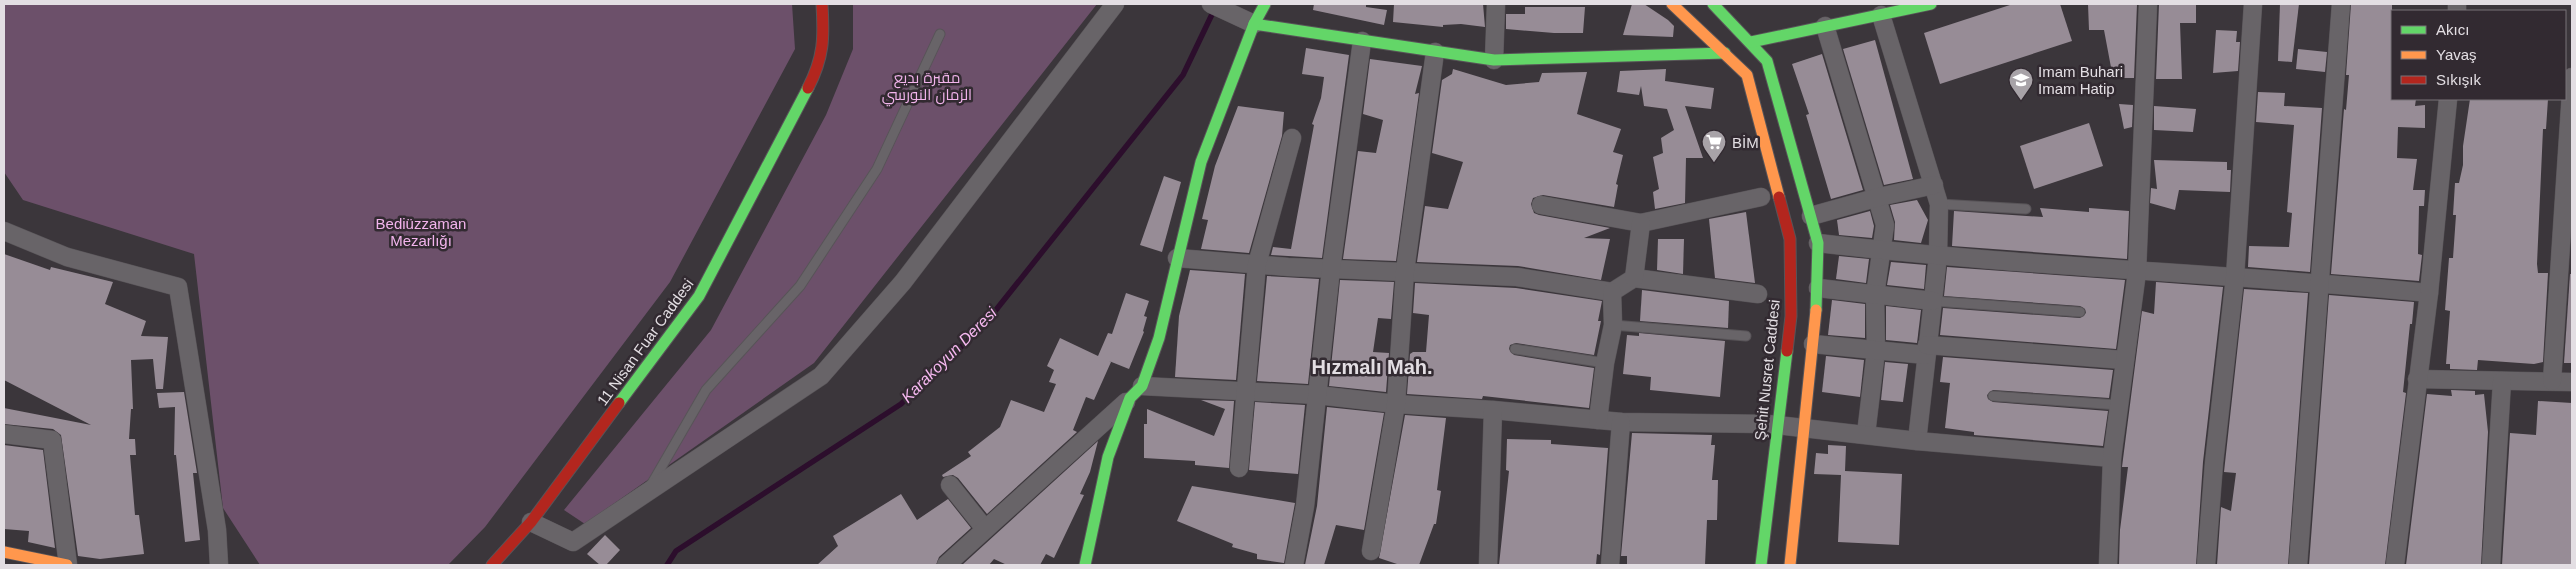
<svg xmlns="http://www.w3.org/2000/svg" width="2576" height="569" font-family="Helvetica,Cairo,sans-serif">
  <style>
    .green { fill: #6c506a }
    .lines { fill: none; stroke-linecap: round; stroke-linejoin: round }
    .stream { stroke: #2c0e2c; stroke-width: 5.5 }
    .building { fill: #978c96 }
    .lane-casing { stroke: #585458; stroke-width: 11 }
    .street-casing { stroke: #585458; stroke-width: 19 }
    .fast-casing { stroke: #585458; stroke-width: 13 }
    .slow-casing { stroke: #585458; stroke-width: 13 }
    .jam-casing { stroke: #585458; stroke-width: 13 }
    .lane { stroke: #686468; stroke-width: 9 }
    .street { stroke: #686468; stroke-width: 18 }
    .fast { stroke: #63d668; stroke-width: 11 }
    .slow { stroke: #ff974d; stroke-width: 11 }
    .jam { stroke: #b3261e; stroke-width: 11 }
    .labels { text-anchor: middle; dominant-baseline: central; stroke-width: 5; stroke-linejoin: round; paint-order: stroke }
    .poi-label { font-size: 15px; fill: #e3dee3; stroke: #322a31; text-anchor: start }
    .park-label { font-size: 15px; fill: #f2b4ec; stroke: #322a31 }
    .street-label { font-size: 15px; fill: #e3dee3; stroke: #322a31 }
    .water-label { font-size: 16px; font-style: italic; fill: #f7b9f1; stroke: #322a31 }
    .district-label { font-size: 20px; font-weight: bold; fill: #e3dee3; stroke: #322a31 }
  </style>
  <rect width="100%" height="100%" fill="#3b363b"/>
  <g class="green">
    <path d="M4 4H792L795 49 670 282 485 527 448 565H260L223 508 194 254 23 200 4 172Z"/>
    <path d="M853 4H1097L814 363 585 524 564 510 711 330 826 115 853 49Z"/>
  </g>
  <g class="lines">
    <path class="stream" d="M667 565 676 551 901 404 984 325 1183 75 1215 8"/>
  </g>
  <g class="building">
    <path d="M1314 4H1366V7L1387 10 1384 25 1313 10Z"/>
    <path d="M1394 4H1483L1485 27 1461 24 1443 25V27L1393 22Z"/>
    <path d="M1632 4H1644L1668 20 1674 26 1673 37 1623 35Z"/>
    <path d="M2013 4H2060L2072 41 1940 84 1924 33Z"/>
    <path d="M2088 4H2137L2134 78H2113L2104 30H2089Z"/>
    <path d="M2159 4H2196V23H2180L2182 79H2156Z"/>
    <path d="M2280 4H2299L2292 62 2278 61Z"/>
    <path d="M2351 4H2392V99H2416L2415 106 2425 105V128L2398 127 2397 158 2417 159 2413 190H2425L2424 206H2419L2418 254 2422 255 2419 281 2331 274 2344 109 2346 110 2349 75H2346Z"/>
    <path d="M1525 7H1585L1583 33H1554L1506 29V14H1525Z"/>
    <path d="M2216 30 2237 31 2236 42H2240L2238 71 2213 73Z"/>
    <path d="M1875 40 1913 179 1884 185 1843 49Z"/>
    <path d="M1306 48 1349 55 1322 258 1271 255 1273 247 1291 249 1314 125 1312 124 1321 98 1324 77 1302 74Z"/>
    <path d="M2298 49 2327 52 2325 72 2296 69Z"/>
    <path d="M1822 54 1863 190 1831 199 1806 115 1809 114 1792 64Z"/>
    <path d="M1370 59 1422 66 1415 94 1419 93 1396 261 1343 259 1358 151 1376 153 1383 120 1363 114Z"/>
    <path d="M1453 69 1506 85 1539 82 1542 73 1587 72 1577 114 1621 129 1613 152 1623 155 1616 184 1618 185 1614 207 1543 195 1533 198 1531 204 1534 213 1539 215 1610 228 1584 238 1610 239 1601 280 1518 266 1417 262 1425 206 1448 209 1463 162 1432 153 1442 80 1452 74Z"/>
    <path d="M1666 69 1665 81 1714 88 1711 109 1685 106 1703 158H1686L1685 203 1655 209 1653 192 1659 189 1653 157 1663 153 1661 138 1674 130 1667 109 1644 106 1641 86 1639 95 1617 92 1620 71Z"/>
    <path d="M2258 92 2285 93 2284 106 2322 108 2310 272 2248 267 2249 246 2289 247 2292 213 2287 212 2294 125 2256 122Z"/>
    <path d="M2470 99H2548L2546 129H2543L2537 264 2538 273H2548L2543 362 2534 364 2478 360 2477 370 2450 369V364H2446L2450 311 2445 310 2449 258H2453L2456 215H2453L2455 183H2459L2463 165V146Z"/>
    <path d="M2119 104 2133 105 2132 127 2124 129Z"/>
    <path d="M1238 106 1284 112 1282 136 1249 253 1201 249 1208 220 1202 219 1215 166Z"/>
    <path d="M2154 106 2196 109 2193 132 2154 130Z"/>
    <path d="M2089 123 2103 166 2034 189 2020 146Z"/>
    <path d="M2154 160 2227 162V170H2231L2230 192 2179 190 2175 210 2150 203 2151 188 2157 189Z"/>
    <path d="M1164 176 1181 182 1162 252 1140 245Z"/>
    <path d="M1917 200 1928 220 1921 243 1894 240 1895 222 1890 205Z"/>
    <path d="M2040 208 2089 212V208L2129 211 2127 259 1952 246 1954 211 2043 217Z"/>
    <path d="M1870 211 1874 226 1872 238 1839 235 1837 220Z"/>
    <path d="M1746 212 1755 283 1715 278 1709 219Z"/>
    <path d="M1658 239H1684L1683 274 1657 270Z"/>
    <path d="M4 254 50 270 51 267 113 282 105 304 146 321 141 336 168 337 163 389H156L153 359 131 360 133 409H131L129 439H135L136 455H130L135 515H139L144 554 100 559 78 556 61 435 53 429 4 424V408L91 425 4 380Z"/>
    <path d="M1839 256 1869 259 1866 283 1836 279Z"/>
    <path d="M1891 262 1926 265 1924 289 1887 285Z"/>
    <path d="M1947 267 2125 280 2116 349 1940 335 1943 308 2080 318 2086 313 2085 309 2080 306 1944 296Z"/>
    <path d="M1190 270 1245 274 1236 380 1175 377 1179 316Z"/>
    <path d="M2570 274H2572V363H2564Z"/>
    <path d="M1267 276 1319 279 1308 384 1257 381Z"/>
    <path d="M1340 280 1394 282 1391 319 1378 318 1373 352 1389 353 1386 392 1329 386Z"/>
    <path d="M2156 282 2223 287 2203 462 2196 565H2119L2120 530 2128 467H2122L2123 459 2142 311 2154 314Z"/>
    <path d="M1415 283 1516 288 1602 301 1598 321H1601L1594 355 1516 343 1510 345 1509 349 1514 355 1594 368 1589 408 1483 396 1482 399 1407 394 1410 354 1413 352H1426L1429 315 1413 313Z"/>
    <path d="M2244 289 2308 293 2288 565H2217L2221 507 2231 511 2236 473 2224 472Z"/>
    <path d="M1642 290 1729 301 1728 328 1640 321Z"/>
    <path d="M1126 293 1149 301 1144 316 1147 317 1143 331 1144 332 1129 369 1109 361 1111 362 1094 400 1086 397 1073 430 1077 432 987 514 958 478 953 475 943 477 942 475 971 456 968 452 1000 427 1011 400 1044 412 1056 384 1049 382 1054 370 1047 366 1060 338 1098 356 1108 333 1112 334Z"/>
    <path d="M2329 295 2414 302 2412 324H2410L2403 392 2406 393 2385 565H2309Z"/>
    <path d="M1832 300 1865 304V338L1828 335Z"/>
    <path d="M1886 306 1921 310 1917 343 1886 340Z"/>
    <path d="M1639 333 1725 341 1720 397 1650 390 1651 377 1623 374 1627 335 1639 336Z"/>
    <path d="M1826 356 1864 360 1860 397 1822 392Z"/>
    <path d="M1943 357 2113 370 2109 398 1993 390 1987 395 1988 399 1993 402 2108 411 2103 446 1974 435V432L1945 428 1950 383 1940 382Z"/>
    <path d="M1885 362 1908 364 1903 402 1881 400Z"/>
    <path d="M2451 390 2475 391V395L2484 394 2488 432 2481 565H2406L2427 394 2452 396Z"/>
    <path d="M184 392 197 473H193L200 540 185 542 176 455H174L175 407 159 408 157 393Z"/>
    <path d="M1201 400 1234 401 1229 468 1195 465V461L1144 458V424H1147V409L1214 436 1225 409Z"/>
    <path d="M2538 401 2572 403V565H2502L2510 433 2536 435Z"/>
    <path d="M1255 402 1305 405 1298 474 1249 470Z"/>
    <path d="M1327 407 1384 413 1364 530 1336 525 1324 565H1305L1317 506Z"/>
    <path d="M1405 415 1446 418 1437 490 1441 491 1436 524H1434L1419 565H1400L1379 558Z"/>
    <path d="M1632 433 1712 435 1711 445H1715L1712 480H1718L1717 520H1707L1705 565H1627V556H1621Z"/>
    <path d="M1507 439 1551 440V444L1608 448 1600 555 1597 554 1596 565H1499L1509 471 1506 470Z"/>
    <path d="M1098 441 1090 472 1080 494 1084 495 1054 558 1046 554 1040 565H1007L994 559 989 565H962Z"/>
    <path d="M4 445 43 450 55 548 28 542 29 531 4 529Z"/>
    <path d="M1828 445 1846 446 1845 471 1902 474 1899 545 1838 542 1841 475 1814 474 1816 453 1828 454Z"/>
    <path d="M1192 486 1295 503 1284 563 1257 559V554L1232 547 1233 544 1177 521Z"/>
    <path d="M901 494 917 520 948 499 971 528 939 557 936 565H817L838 546 833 536Z"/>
    <path d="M605 535 620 550 606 565H600L587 554Z"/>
  </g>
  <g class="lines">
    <defs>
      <g id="lane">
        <path d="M1939 204 2026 209"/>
        <path d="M1933 301 2080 312"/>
        <path d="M1613 325 1746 336"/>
        <path d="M1515 349 1605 363"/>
        <path d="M1993 396 2118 405"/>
        <path d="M651 485 706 390 800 286 877 169 940 34"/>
      </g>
      <g id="street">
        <path d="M1211 4 1254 24"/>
        <path d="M2457 11V4"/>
        <path d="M1881 15 1939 204 1938 256 1917 441"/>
        <path d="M1825 26 1885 225 1875 295 1876 351 1866 434"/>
        <path d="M1494 60 1496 4"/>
        <path d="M1541 205 1641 223 1761 197"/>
        <path d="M1811 216 1879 197 1934 185"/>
        <path d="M4 231 67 257 178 287 217 530 219 565"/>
        <path d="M1818 243C2021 267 2226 273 2429 293"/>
        <path d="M1177 258 1288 267 1517 277 1612 292 1634 278 1758 294"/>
        <path d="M1634 278 1641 223"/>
        <path d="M1818 288 1933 301"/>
        <path d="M1813 344 1926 355"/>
        <path d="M1927 345 2124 360"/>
        <path d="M2417 379 2572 382"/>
        <path d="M2552 381 2572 77"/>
        <path d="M1142 386 1317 395 1396 404 1493 410 1621 422 1768 424 1917 441 2112 458"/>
        <path d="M1598 420 1605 363 1613 325 1612 292"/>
        <path d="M4 434 52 440 68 565"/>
        <path d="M1239 468 1257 264 1292 138"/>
        <path d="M950 485 985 529"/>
        <path d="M531 522 573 542 821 376 903 282 1115 4"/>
        <path d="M1371 551 1396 404 1405 271 1435 52"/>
        <path d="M946 565 1126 402"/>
        <path d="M1294 565 1305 506 1331 269 1362 41"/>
        <path d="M1488 565 1493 410"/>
        <path d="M1610 565 1621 422"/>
        <path d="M2108 565 2112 458 2137 272 2148 4"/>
        <path d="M2206 565 2214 463 2235 277 2253 4"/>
        <path d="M2298 565 2341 4"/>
        <path d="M2395 565 2429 293 2448 99"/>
        <path d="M2491 565 2502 381"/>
      </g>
      <g id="fast">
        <path d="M1713 4 1767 61 1818 243 1816 310"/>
        <path d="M1254 24 1494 60 1725 53"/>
        <path d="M1751 42 1931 4"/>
        <path d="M619 403 699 296 808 88"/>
        <path d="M1085 565 1108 457 1130 398 1142 386 1159 338 1201 162 1254 24 1265 4"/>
        <path d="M1761 565 1787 351"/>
      </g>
      <g id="slow">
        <path d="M1672 4 1747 75 1779 197"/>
        <path d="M4 552 67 565"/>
        <path d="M1790 565 1816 310"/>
      </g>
      <g id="jam">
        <path d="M808 88C824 57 824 38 822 4"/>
        <path d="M1779 197 1790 239 1791 316 1787 351"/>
        <path d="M492 565 531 522 619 403"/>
      </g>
    </defs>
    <use href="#lane" class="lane-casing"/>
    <use href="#street" class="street-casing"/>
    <use href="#fast" class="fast-casing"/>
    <use href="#slow" class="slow-casing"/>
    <use href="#jam" class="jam-casing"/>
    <use href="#lane" class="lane"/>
    <use href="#street" class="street"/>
    <use href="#fast" class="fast"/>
    <use href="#slow" class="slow"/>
    <use href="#jam" class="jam"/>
  </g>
  <defs>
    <symbol id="school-pin" viewBox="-11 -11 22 30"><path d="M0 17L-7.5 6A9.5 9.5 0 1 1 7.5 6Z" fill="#a8a3a8" stroke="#322a31"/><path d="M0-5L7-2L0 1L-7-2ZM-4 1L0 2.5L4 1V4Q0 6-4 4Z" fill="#fff"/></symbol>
    <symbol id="supermarket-pin" viewBox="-11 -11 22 30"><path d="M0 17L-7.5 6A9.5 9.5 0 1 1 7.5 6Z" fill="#a8a3a8" stroke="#322a31"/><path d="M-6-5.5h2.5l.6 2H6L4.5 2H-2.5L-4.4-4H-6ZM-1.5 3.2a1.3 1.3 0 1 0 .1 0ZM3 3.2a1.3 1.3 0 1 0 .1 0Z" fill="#fff"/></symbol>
  </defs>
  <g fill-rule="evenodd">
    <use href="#school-pin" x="2007" y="66" width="28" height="38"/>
    <use href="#supermarket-pin" x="1700" y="128" width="28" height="38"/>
  </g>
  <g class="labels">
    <g class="poi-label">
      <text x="2038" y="71">Imam Buhari<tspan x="2038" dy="17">Imam Hatip</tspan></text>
      <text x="1732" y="142">BİM</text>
    </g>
    <g class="park-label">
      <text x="927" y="77">مقبرة بديع<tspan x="927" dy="17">الزمان النورسي</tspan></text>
      <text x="421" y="223">Bediüzzaman<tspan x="421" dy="17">Mezarlığı</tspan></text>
    </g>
    <g class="street-label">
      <text transform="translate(645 342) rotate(-54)">11 Nisan Fuar Caddesi</text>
      <text transform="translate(1767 370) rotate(-84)">Şehit Nusret Caddesi</text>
    </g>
    <g class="water-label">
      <text transform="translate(949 355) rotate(-45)">Karakoyun Deresi</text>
    </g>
    <g class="district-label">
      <text x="1372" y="367">Hızmalı Mah.</text>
    </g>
  </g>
  <rect width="2576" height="569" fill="none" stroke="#e3dee3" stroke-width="10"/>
  <rect x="2391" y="10" width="175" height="90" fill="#322a31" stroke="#797278"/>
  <rect x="2401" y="26" width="25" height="8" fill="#63d668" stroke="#797278"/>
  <text x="2436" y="35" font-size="15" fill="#e3dee3">Akıcı</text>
  <rect x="2401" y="51" width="25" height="8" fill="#ff974d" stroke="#797278"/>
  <text x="2436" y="60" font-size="15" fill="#e3dee3">Yavaş</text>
  <rect x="2401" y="76" width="25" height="8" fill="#b3261e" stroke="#797278"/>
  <text x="2436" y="85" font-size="15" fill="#e3dee3">Sıkışık</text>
</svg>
